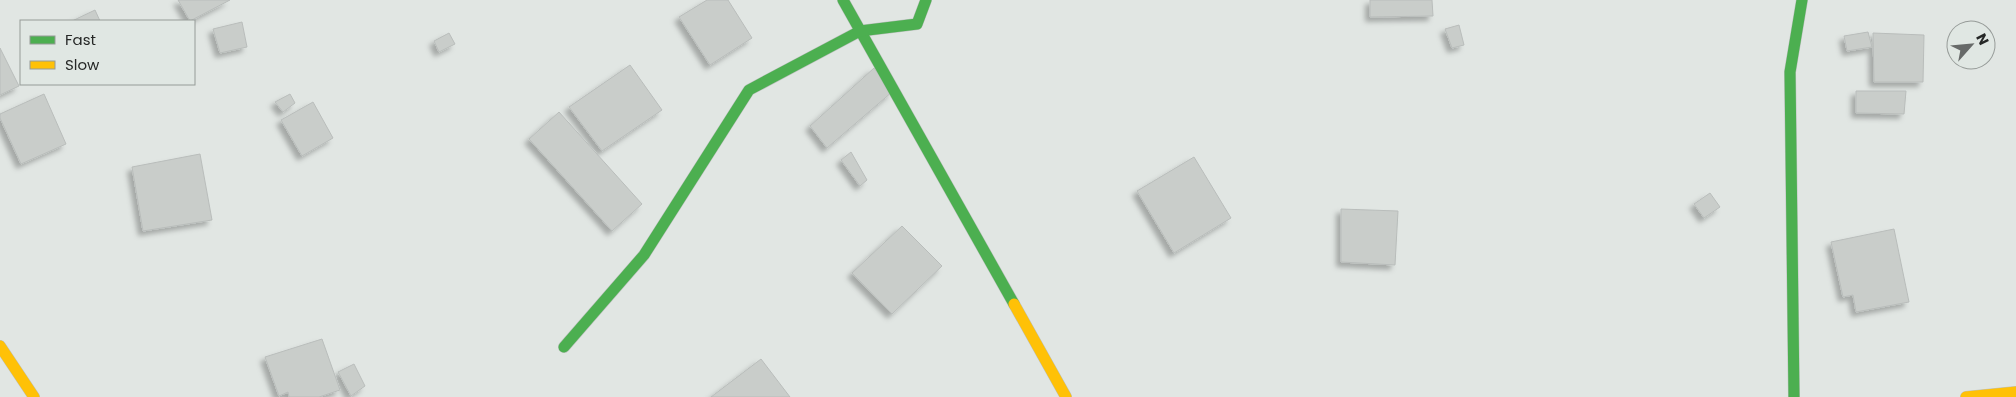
<svg xmlns="http://www.w3.org/2000/svg" width="2016" height="397" font-family="Poppins,sans-serif">
  <style>
    .building { fill: #c9cdca; stroke: #b9bdbb; filter: url(#shadow) }
    .lines { fill: none; stroke-linecap: round; stroke-linejoin: round }
    .fast-casing { stroke: #bcc0be; stroke-width: 12 }
    .slow-casing { stroke: #bcc0be; stroke-width: 12 }
    .fast { stroke: #4caf50; stroke-width: 11 }
    .slow { stroke: #ffc107; stroke-width: 11 }
  </style>
  <defs>
    <filter id="shadow"><feDropShadow dx="-4.5" dy="4.5" stdDeviation="2.5" flood-color="#0004"/></filter>
  </defs>
  <rect width="100%" height="100%" fill="#e1e6e3"/>
  <g class="building">
    <path d="M178 0H230L190 21Z"/>
    <path d="M707 0H728L752 38 710 65 679 17Z"/>
    <path d="M1370 0H1432L1433 16 1370 17Z"/>
    <path d="M95 10 100 21H72Z"/>
    <path d="M242 22 247 47 220 53 213 29Z"/>
    <path d="M1459 25 1464 45 1452 48 1445 29Z"/>
    <path d="M1868 32 1872 47 1847 51 1844 36Z"/>
    <path d="M449 33 455 44 439 52 434 41Z"/>
    <path d="M1873 33 1924 35 1923 82H1874Z"/>
    <path d="M0 48 19 86 0 95Z"/>
    <path d="M630 65 662 110 602 151 569 107Z"/>
    <path d="M874 68 892 92 827 148 810 126Z"/>
    <path d="M1856 91H1906L1904 114 1856 113Z"/>
    <path d="M44 94 66 144 21 164 0 118V114Z"/>
    <path d="M290 94 295 103 283 112 275 102Z"/>
    <path d="M313 102 333 138 302 156 281 120Z"/>
    <path d="M559 112 642 204 612 231 529 139Z"/>
    <path d="M851 152 867 180 860 186 841 160Z"/>
    <path d="M200 154 212 220 143 231 132 167Z"/>
    <path d="M1194 157 1231 218 1174 253 1137 191Z"/>
    <path d="M1710 193 1720 207 1704 218 1694 204Z"/>
    <path d="M1341 209 1398 211 1395 265 1341 262Z"/>
    <path d="M902 226 942 266 892 314 852 273Z"/>
    <path d="M1894 229 1909 302 1856 312 1853 295 1843 297 1831 242Z"/>
    <path d="M322 339 340 390 319 397H289L288 392 279 396 265 357Z"/>
    <path d="M761 359 790 397H711Z"/>
    <path d="M354 364 365 386 351 396 338 372Z"/>
  </g>
  <g class="lines">
    <defs>
      <g id="fast">
        <path d="M843 0 1014 304"/>
        <path d="M564 347 644 255 749 90 860 31 917 24 926 0"/>
        <path d="M1794 397 1790 72 1802 0"/>
      </g>
      <g id="slow">
        <path d="M1014 304 1066 397"/>
        <path d="M0 346 34 397"/>
        <path d="M1966 397 2016 392"/>
      </g>
    </defs>
    <use href="#fast" class="fast-casing"/>
    <use href="#slow" class="slow-casing"/>
    <use href="#fast" class="fast"/>
    <use href="#slow" class="slow"/>
  </g>
  <rect x="20" y="20" width="175" height="65" fill="#e0e7e3" stroke="#969b98"/>
  <rect x="30" y="36" width="25" height="8" fill="#4caf50" stroke="#969b98"/>
  <text x="65" y="45" font-size="15" fill="#262827">Fast</text>
  <rect x="30" y="61" width="25" height="8" fill="#ffc107" stroke="#969b98"/>
  <text x="65" y="70" font-size="15" fill="#262827">Slow</text>
  <g transform="translate(1971 45) rotate(63)"><circle r="24" fill="#e0e7e3" stroke="#969b98"/>
  <path d="M0-4L9 19L0 12L-9 19Z" fill="#676a69"/>
  <text y="-8" font-size="14" font-weight="bold" text-anchor="middle" fill="#262827">N</text>
  </g>
</svg>
